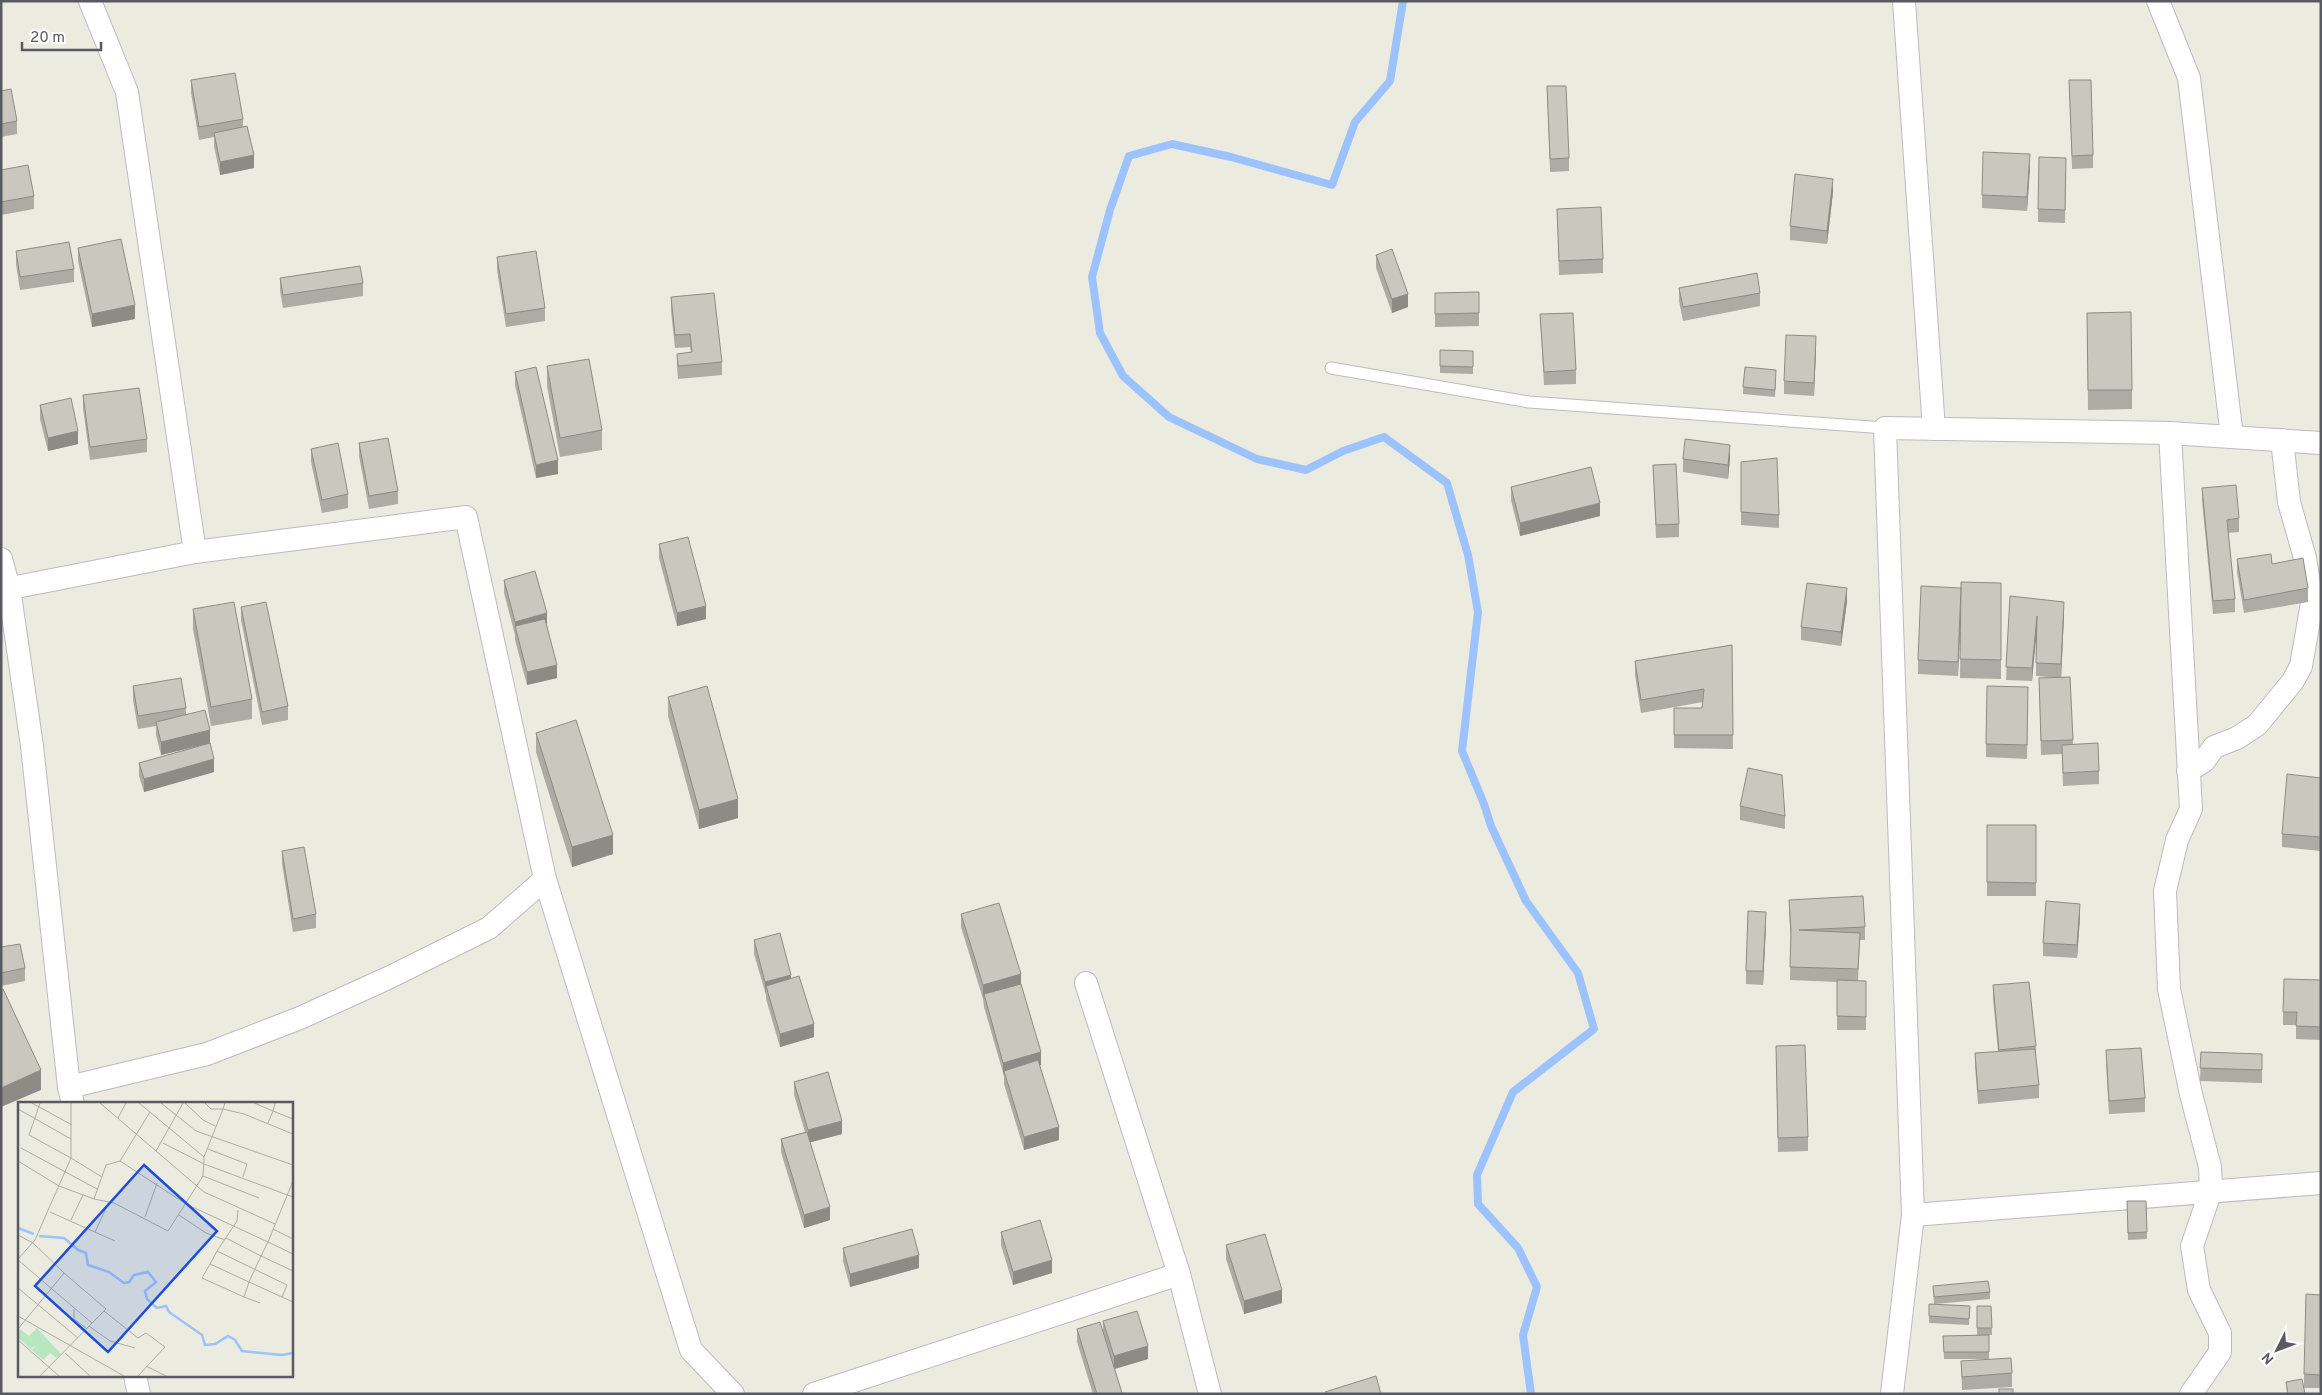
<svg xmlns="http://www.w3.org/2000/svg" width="2322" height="1395" font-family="Overpass,sans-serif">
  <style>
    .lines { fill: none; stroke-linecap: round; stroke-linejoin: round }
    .stream { stroke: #9cc3ff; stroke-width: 8 }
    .service-casing { stroke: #babbc2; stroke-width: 13 }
    .minor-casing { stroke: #babbc2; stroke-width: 24 }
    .service { stroke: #fff; stroke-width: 11 }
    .minor { stroke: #fff; stroke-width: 22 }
    .wall { fill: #adaba3 }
    .shaded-wall { fill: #8d8b85 }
    .building { fill: #c9c7be; stroke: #8d8b85 }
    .inset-river { fill: none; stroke: #9cc3ff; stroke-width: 2.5 }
    .inset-road { fill: none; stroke: #adada9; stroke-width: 1 }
    .view { fill: #1d4ed8; fill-opacity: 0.15; stroke: #1d4ed8; stroke-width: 2.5 }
    .inset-edge { fill: none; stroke: #585a61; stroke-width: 2.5 }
  </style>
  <rect width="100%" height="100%" fill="#ecebdf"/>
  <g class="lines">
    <path class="stream" d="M1403 1 1390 81 1355 122 1332 185 1231 157 1172 144 1129 156 1110 210 1092 277 1100 333 1123 376 1169 417 1257 459 1306 470 1343 451 1384 437 1447 483 1468 555 1478 612 1462 751 1484 804 1491 826 1526 901 1578 973 1594 1029 1513 1092 1477 1175 1478 1204 1518 1248 1537 1287 1523 1335 1531 1394"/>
    <defs>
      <path id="service" d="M1331 368 1529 402 1885 428"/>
      <g id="minor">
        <path d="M90 1 127 92 195 552"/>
        <path d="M1904 1 1934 429"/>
        <path d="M2158 1 2189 78 2232 437"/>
        <path d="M2170 433 2191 809 2177 840 2165 891 2169 989 2191 1094 2210 1167 2211 1190 2192 1246 2199 1290 2220 1333V1352L2191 1394"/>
        <path d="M1 559 9 588 32 746 69 1087 73 1104"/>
        <path d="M1 590 195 552 466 517 545 879 691 1350 733 1394"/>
        <path d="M2188 771 2204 761 2214 747 2237 738 2257 725 2293 681 2301 666 2312 603 2305 558 2289 502 2282 440"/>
        <path d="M1086 983 1179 1274 1210 1394"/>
        <path d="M69 1087 207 1054 300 1018 388 978 489 928 545 879"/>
        <path d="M1913 1215 1885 428 2170 433 2321 443"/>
        <path d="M135 1376 139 1394"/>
        <path d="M814 1394 1179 1274"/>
        <path d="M1892 1394 1913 1215 2321 1183"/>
      </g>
    </defs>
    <use href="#service" class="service-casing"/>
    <use href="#minor" class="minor-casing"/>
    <use href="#service" class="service"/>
    <use href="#minor" class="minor"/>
  </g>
  <g class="wall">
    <path d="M191 80 243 119V127L254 168 220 175 214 146V137L199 140 191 93Z"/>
    <path d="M2069 80 2093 155V168L2072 169Z"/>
    <path d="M1547 86 1569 158V171L1550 172Z"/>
    <path d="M1 91 17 121V134L1 137Z"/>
    <path d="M2030 167 2027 211 1982 208V195Z"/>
    <path d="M1 170 34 196V209L1 215Z"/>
    <path d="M2066 171 2065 223 2038 222V209Z"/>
    <path d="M1833 192 1827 244 1790 240V226Z"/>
    <path d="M1557 209 1603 259V273L1559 275Z"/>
    <path d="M78 248 135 319 92 327 78 261Z"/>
    <path d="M16 251 74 269V282L20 290 16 264Z"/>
    <path d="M1376 255 1408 307 1392 313 1376 268Z"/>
    <path d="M497 257 545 308V321L506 327 497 270Z"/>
    <path d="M280 278 363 283V296L283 308 280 291Z"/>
    <path d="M1679 288 1760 293V306L1683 321 1679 301Z"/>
    <path d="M1435 293 1479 313V326L1435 327Z"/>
    <path d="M671 297 722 362V375L678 379 677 367V354L691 352 690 347 675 348 671 311Z"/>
    <path d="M2087 313 2132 390V409L2088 410Z"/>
    <path d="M1540 314 1576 370V384L1544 385Z"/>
    <path d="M1816 349 1814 396 1784 394V381Z"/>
    <path d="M1440 350 1473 351V374L1440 373Z"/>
    <path d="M547 366 602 430V450L560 457 547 386Z"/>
    <path d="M515 372 558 474 536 478 515 385Z"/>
    <path d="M1776 376 1775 397 1743 394V387Z"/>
    <path d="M83 395 147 439V452L90 460 83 408Z"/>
    <path d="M40 405 78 444 48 451 40 419Z"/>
    <path d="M359 443 398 491V504L369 509 359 456Z"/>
    <path d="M311 449 348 494V508L322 513 311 462Z"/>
    <path d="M1730 458 1728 479 1683 472V459Z"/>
    <path d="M1741 462 1779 515V528L1741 525Z"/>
    <path d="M1653 465 1679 524V537L1656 538Z"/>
    <path d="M1511 487 1600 516 1520 536 1511 500Z"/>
    <path d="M2202 488 2239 518V532L2228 533 2235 599V612L2213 614 2202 501Z"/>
    <path d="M659 544 706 619 677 626 659 558Z"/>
    <path d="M2237 559 2272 564 2308 588V602L2244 613 2237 572Z"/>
    <path d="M504 580 547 626 557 678 527 685 515 640V635L504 593Z"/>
    <path d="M2001 583V679L1960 678 1961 608 1958 676 1918 674V660L1961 588Z"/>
    <path d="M2010 596 2064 615 2061 678 2036 676V633L2032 681 2006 680Z"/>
    <path d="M1847 601 1841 646 1801 640V627Z"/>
    <path d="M241 607 288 706V720L262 725 241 620Z"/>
    <path d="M193 609 252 699V719L211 726 193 629Z"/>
    <path d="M1732 645 1733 749 1674 748V708H1702L1703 702 1641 713 1635 675V661Z"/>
    <path d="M2070 677 2073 744 2099 771V784L2063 786 2062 754 2041 755 2039 678Z"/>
    <path d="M133 686 186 708V714L210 743 214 772 144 792 139 776V763L207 744 161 755 156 735V726L138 729 133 700Z"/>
    <path d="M668 697 738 818 699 829 668 716Z"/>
    <path d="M2028 700 2027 759 1986 757V744Z"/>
    <path d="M536 733 613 854 572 867 536 752Z"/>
    <path d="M2321 778V851L2282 847V834Z"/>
    <path d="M1740 806 1785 816V829L1740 820Z"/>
    <rect x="1987" y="825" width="49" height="71"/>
    <path d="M282 851 316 914V928L293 932 282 864Z"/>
    <path d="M1789 900 1865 927V940H1860L1858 981H1866V1030H1837V982L1790 980 1791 940 1789 913Z"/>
    <path d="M961 914 1021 984 1041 1065H1040L1059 1140 1024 1150 1004 1084V1076L984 1007 983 999 961 927Z"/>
    <path d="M2080 917 2077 958 2043 956V943Z"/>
    <path d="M1766 925 1763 985 1746 984V971Z"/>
    <path d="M754 940 791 978 814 1037 780 1047 766 999V995L754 954Z"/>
    <path d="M1 947 25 968V981L1 986Z"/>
    <path d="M2321 980V1040L2296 1039V1025H2283V1012Z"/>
    <path d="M1993 985 2036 1046V1059L2039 1085V1098L1978 1104 1975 1066V1053L1998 1052 1993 998Z"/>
    <path d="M2106 1050 2145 1098V1112L2109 1114 2106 1063Z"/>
    <path d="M2201 1052 2262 1054V1083L2200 1081Z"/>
    <path d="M1776 1059 1808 1137V1151L1778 1152Z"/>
    <path d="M794 1082 842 1134 810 1142 830 1220 804 1228 781 1152V1139L805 1132 794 1095Z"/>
    <path d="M2127 1201H2146L2147 1239 2128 1240Z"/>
    <path d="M1001 1232 1052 1273 1013 1285 1001 1245Z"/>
    <path d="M1226 1245 1282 1303 1244 1314 1226 1259Z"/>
    <path d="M843 1248 919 1268 850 1287 843 1261Z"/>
    <path d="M1933 1286 1990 1292V1299L1935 1304 1970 1306 1969 1325 1929 1323V1304H1934Z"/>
    <path d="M2321 1295V1388H2304L2305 1394H2287L2286 1382 2304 1386V1374Z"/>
    <path d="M1977 1306H1991L1992 1335H1977Z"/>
    <path d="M1103 1321 1148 1359 1115 1369 1122 1394H1093L1077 1342V1329L1103 1332Z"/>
    <path d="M1989 1335V1359H1944L1943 1336Z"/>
    <path d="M1961 1361 2012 1373V1387L1962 1390Z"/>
  </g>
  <g class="shaded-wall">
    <path d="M2030 154V167L2027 211V197Z"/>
    <path d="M254 155V168L220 175V162Z"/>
    <path d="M1833 179V192L1827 244V231Z"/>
    <path d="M1408 294V307L1392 313V299Z"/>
    <path d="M135 305V319L92 327V314Z"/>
    <path d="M1816 336V349L1814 396V383Z"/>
    <path d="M78 431V444L48 451V438Z"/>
    <path d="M1730 445V458L1728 479V465Z"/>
    <path d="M558 460V474L536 478V465Z"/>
    <path d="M1600 503V516L1520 536V523Z"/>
    <path d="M1847 588V601L1841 646V632Z"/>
    <path d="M1961 588V602L1958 676V662Z"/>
    <path d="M2064 602V615L2061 678V664Z"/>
    <path d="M706 606V619L677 626V613Z"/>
    <path d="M547 613V626H515V635V622Z"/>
    <path d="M2037 616V629L2032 681V668Z"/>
    <path d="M557 665V678L527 685V672Z"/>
    <path d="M210 730V743L161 755V742Z"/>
    <path d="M214 759V772L144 792V779Z"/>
    <path d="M738 799V818L699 829V810Z"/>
    <path d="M613 835V854L572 867V847Z"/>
    <path d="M2080 904V917L2077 958V945Z"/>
    <path d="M1766 912V925L1763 985V971Z"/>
    <path d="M1021 974V988L984 994 983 999V985Z"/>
    <path d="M791 975V988L766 986 765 995V982Z"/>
    <path d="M814 1024V1037L780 1047V1034Z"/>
    <path d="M1041 1052V1065L1005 1075 1004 1071 1003 1076V1063Z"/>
    <path d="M41 1070V1090L1 1107V1088Z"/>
    <path d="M842 1121V1134L808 1143V1130Z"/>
    <path d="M1059 1127V1140L1024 1150V1137Z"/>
    <path d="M830 1207V1220L804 1228V1215Z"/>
    <path d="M919 1255V1268L850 1287V1274Z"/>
    <path d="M1052 1260V1273L1013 1285V1272Z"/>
    <path d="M1282 1290V1303L1244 1314V1301Z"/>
    <path d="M1148 1346V1359L1114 1369V1356Z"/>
  </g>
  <g class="building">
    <path d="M235 73 243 119 199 127 191 80Z"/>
    <path d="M2069 80H2091L2093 155 2072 156Z"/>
    <path d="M1547 86H1566L1569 158 1550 159Z"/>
    <path d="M11 89 17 121 1 124V91Z"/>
    <path d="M247 126 254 155 220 162 214 133Z"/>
    <path d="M1983 152 2030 154 2027 197 1982 195Z"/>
    <path d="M2039 157 2066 158 2065 210 2038 209Z"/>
    <path d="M28 165 34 196 1 202V170Z"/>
    <path d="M1795 174 1833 179 1827 231 1790 226Z"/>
    <path d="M1601 207 1603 259 1559 261 1557 209Z"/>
    <path d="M121 239 135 305 92 314 78 248Z"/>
    <path d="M69 242 74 269 20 277 16 251Z"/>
    <path d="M1392 249 1408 294 1392 299 1376 255Z"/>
    <path d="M536 251 545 308 506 314 497 257Z"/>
    <path d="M360 266 363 283 283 295 280 278Z"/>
    <path d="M1757 273 1760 293 1683 307 1679 288Z"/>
    <path d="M1479 292V313L1435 314V293Z"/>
    <path d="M714 293 722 362 678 366 677 354 692 352 690 334 675 335 671 297Z"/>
    <path d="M2131 312 2132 390H2088L2087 313Z"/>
    <path d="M1573 313 1576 370 1544 372 1540 314Z"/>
    <path d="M1786 335 1816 336 1814 383 1784 381Z"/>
    <path d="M1440 350 1473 351V367L1440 366Z"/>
    <path d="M589 359 602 430 560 438 547 366Z"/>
    <path d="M536 367 558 460 536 465 515 372Z"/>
    <path d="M1745 367 1776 370 1775 390 1743 387Z"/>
    <path d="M139 388 147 439 90 447 83 395Z"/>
    <path d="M71 398 78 431 48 438 40 405Z"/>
    <path d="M388 438 398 491 369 496 359 443Z"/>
    <path d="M1685 439 1730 445 1728 465 1683 459Z"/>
    <path d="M338 443 348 494 322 500 311 449Z"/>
    <path d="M1777 458 1779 515 1741 512V462Z"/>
    <path d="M1676 464 1679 524 1656 525 1653 465Z"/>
    <path d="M1591 467 1600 503 1520 523 1511 487Z"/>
    <path d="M2236 485 2239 518 2227 520 2235 599 2213 601 2202 488Z"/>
    <path d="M688 537 706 606 677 613 659 544Z"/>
    <path d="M2271 554 2272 564 2303 558 2308 588 2244 600 2237 559Z"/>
    <path d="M535 571 547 613 515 622 504 580Z"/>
    <path d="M1961 582 2001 583V660L1960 659Z"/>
    <path d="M1807 583 1847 588 1841 632 1801 627Z"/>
    <path d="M1921 586 1961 588 1958 662 1918 660Z"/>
    <path d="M2010 596 2064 602 2061 664 2036 663 2037 616 2032 668 2006 667Z"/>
    <path d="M234 602 252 699 211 707 193 609Z"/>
    <path d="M266 602 288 706 262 712 241 607Z"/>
    <path d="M545 619 557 665 527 672 515 626Z"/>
    <path d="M1732 645 1733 735H1674V708H1702L1704 689 1641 700 1635 661Z"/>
    <path d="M2070 677 2073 740 2041 741 2039 678Z"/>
    <path d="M181 678 186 708 138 716 133 686Z"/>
    <path d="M707 686 738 799 699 810 668 697Z"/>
    <path d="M1987 686 2028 687 2027 745 1986 744Z"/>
    <path d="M205 710 210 730 161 742 156 722Z"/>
    <path d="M576 720 613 835 572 847 536 733Z"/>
    <path d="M210 743 214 759 144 779 139 763Z"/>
    <path d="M2098 743 2099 771 2063 773 2062 745Z"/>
    <path d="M1748 768 1782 775 1785 816 1740 806Z"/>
    <path d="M2287 774 2321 778V837L2282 834Z"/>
    <path d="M1987 825H2036V883L1987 882Z"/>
    <path d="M304 847 316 914 293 919 282 851Z"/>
    <path d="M1863 896 1865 927 1799 930 1860 933 1858 969 1790 967 1791 931 1789 900Z"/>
    <path d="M2046 901 2080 904 2077 945 2043 943Z"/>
    <path d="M999 903 1021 974 983 985 961 914Z"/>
    <path d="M1748 911 1766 912 1763 971H1746Z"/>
    <path d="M780 933 791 975 765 982 754 940Z"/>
    <path d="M20 944 25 968 1 973V947Z"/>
    <path d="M799 976 814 1024 780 1034 766 986Z"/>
    <path d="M2284 979 2321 980V1027L2296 1026 2297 1012H2283Z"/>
    <path d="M1837 980 1866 981V1017L1837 1016Z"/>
    <path d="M2029 982 2036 1046 1999 1050 1993 985Z"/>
    <path d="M1021 984 1041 1052 1003 1063 984 994Z"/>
    <path d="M3 989 41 1070 1 1088V990Z"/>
    <path d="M1805 1045 1808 1137 1778 1138 1776 1046Z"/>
    <path d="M2141 1048 2145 1098 2109 1101 2106 1050Z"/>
    <path d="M2035 1049 2039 1085 1978 1091 1975 1053Z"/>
    <path d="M2201 1052 2262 1054V1070L2200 1068Z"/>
    <path d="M1038 1060 1059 1127 1024 1137 1004 1071Z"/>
    <path d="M828 1072 842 1121 808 1130 794 1082Z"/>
    <path d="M807 1132 830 1207 804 1215 781 1139Z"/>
    <path d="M2127 1201H2146L2147 1232 2128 1233Z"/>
    <path d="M1040 1220 1052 1260 1013 1272 1001 1232Z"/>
    <path d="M912 1229 919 1255 850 1274 843 1248Z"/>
    <path d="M1265 1234 1282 1290 1244 1301 1226 1245Z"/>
    <path d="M1988 1281 1990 1292 1934 1297 1933 1286Z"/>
    <path d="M2306 1294 2321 1295V1375L2304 1374Z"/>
    <path d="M1929 1304 1970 1306 1969 1319 1929 1316Z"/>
    <path d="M1977 1306H1991L1992 1328H1977Z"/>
    <path d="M1137 1311 1148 1346 1114 1356 1103 1321Z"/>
    <path d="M1100 1322 1122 1393 1120 1394H1097L1077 1329Z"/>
    <path d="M1989 1335V1352H1944L1943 1336Z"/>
    <path d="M2011 1358 2012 1373 1962 1377 1961 1361Z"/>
    <path d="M1376 1376 1381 1394H1326L1325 1392Z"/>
    <path d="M2302 1379 2305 1394H2288L2286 1382Z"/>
    <rect x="1999" y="1389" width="14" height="5"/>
  </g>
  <g transform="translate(18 1102)">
    <rect width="275" height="275" fill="#ecebdf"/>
    <path d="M19 226 43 252 39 256 32 251 25 258 14 248 18 243 13 247 0 236 2 227 11 234Z" fill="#b9e6c1"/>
    <path class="inset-river" d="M0 126 16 132M21 134 46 136 60 148 68 151 70 163 91 170 106 181 111 180 116 173 130 170 138 180 127 189 129 197 139 206 148 204 151 210 184 233 187 243 197 242 210 234 217 238 224 249 264 253 275 251"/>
    <path class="inset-road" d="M14 1 54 23M53 1V56L84 75M82 1 138 49M121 1 186 55M143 1 178 29 275 63M165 1 138 49 186 90 257 122M167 1 185 18 197 24M207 1 205 7 226 12 275 32M236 1 255 9 250 21M257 1 255 9 275 17M0 7 53 37M100 16 108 1M145 41 186 62 275 95M3 46 79 87M190 47 229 62 225 75M0 59 41 84 76 97 88 63 102 59 132 10M102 59 168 102 250 140 243 154 275 169M185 74 241 96M275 79 250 140 275 152M76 97 96 101 150 129 185 74 186 55 205 7H193L187 1M32 110 97 139M161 113 188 131 207 138M127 115 139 81M53 118 65 93M255 127 275 137M77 130 90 102M0 133 15 141 46 171 0 227M208 136 243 154 231 180 275 200M199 149 269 183 264 195M0 157 17 138 53 56 11 33 22 1M0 158 74 221M192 162 231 180 226 195 184 176 192 162 199 149 219 119 220 108M0 186 60 236M226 195 242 201M56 207V217L69 227M86 209 120 236 128 231 147 245 120 274M0 214 106 274M71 224 92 239 117 246M0 238 41 274M47 251 72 274M128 264 148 274M22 274 88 207 46 171"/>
    <path class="view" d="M126 63 199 129 90 250 17 184Z"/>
    <rect width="275" height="275" class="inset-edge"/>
  </g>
  <rect width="2322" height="1395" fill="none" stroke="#585a61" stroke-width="5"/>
  <g transform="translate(2277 1350) rotate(228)" stroke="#ffffff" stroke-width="4" paint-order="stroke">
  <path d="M0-4L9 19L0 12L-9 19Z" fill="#585a61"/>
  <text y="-8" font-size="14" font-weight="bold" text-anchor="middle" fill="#585a61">N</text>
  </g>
  <path d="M22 42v8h79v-8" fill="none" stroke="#585a61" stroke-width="2.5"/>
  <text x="30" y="42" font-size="15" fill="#585a61" stroke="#ffffff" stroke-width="4" paint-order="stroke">20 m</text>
</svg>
